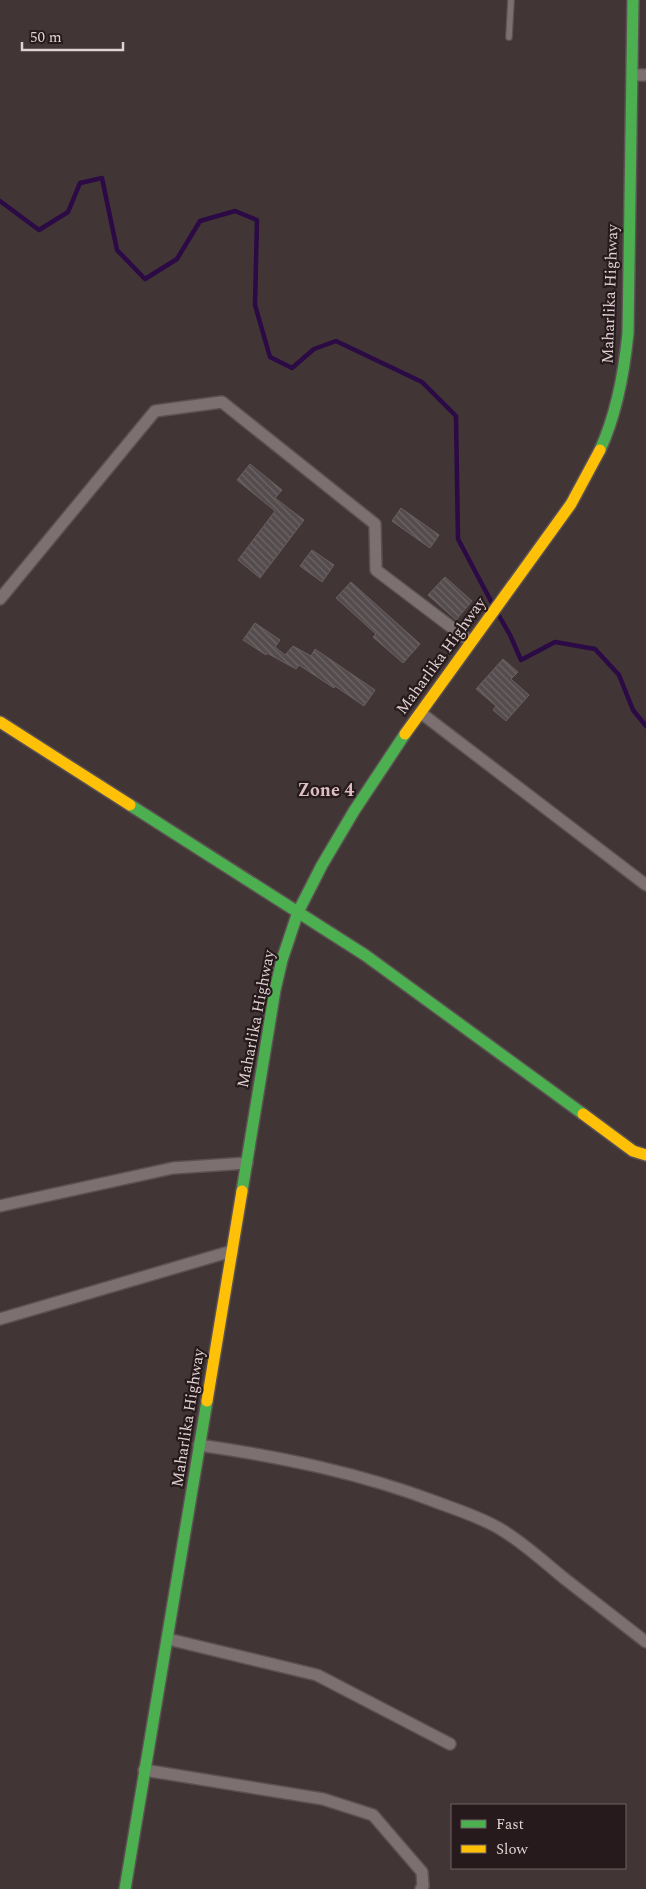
<svg xmlns="http://www.w3.org/2000/svg" width="646" height="1889" font-family="Spectral,serif">
  <style>
    .lines { fill: none; stroke-linecap: round; stroke-linejoin: round }
    .stream { stroke: #2b0a45; stroke-width: 4.5 }
    .building { fill: url(#building-back-hatch); stroke: #6a6063 }
    .lane-casing { stroke: #5c5152; stroke-width: 8 }
    .street-casing { stroke: #5c5152; stroke-width: 14 }
    .fast-casing { stroke: #5c5152; stroke-width: 14 }
    .slow-casing { stroke: #5c5152; stroke-width: 14 }
    .lane { stroke: #7c7071; stroke-width: 5.5 }
    .street { stroke: #7c7071; stroke-width: 11 }
    .fast { stroke: #4caf50; stroke-width: 11 }
    .slow { stroke: #ffc107; stroke-width: 11 }
    .labels { text-anchor: middle; dominant-baseline: central; stroke-width: 4.5; stroke-linejoin: round; paint-order: stroke }
    .street-label { font-size: 16px; fill: #e1d1d2; stroke: #261a1c }
    .neighbourhood-label { font-size: 18px; font-weight: bold; fill: #ddbec1; stroke: #261a1c }
  </style>
  <defs>
    <pattern id="building-back-hatch" width="6" height="6" patternUnits="userSpaceOnUse" patternTransform="scale(1.25)"><rect width="6" height="6" fill="#554c4e"/><path d="M-1 5l2 2M0 0l6 6M5-1l2 2" fill="none" stroke="#6d6567"/></pattern>
  </defs>
  <rect width="100%" height="100%" fill="#413535"/>
  <g class="lines">
    <g class="stream">
      <path d="M0 201 39 230 68 212 80 183 102 178 117 250 145 279 177 259 200 221 235 211 257 220 255 305 270 357 292 368 314 349 336 341 422 382 456 416 458 539 492 603"/>
      <path d="M498 614 510 635 521 660 555 642 595 649 619 675 633 710 646 726"/>
    </g>
  </g>
  <g class="building">
    <path d="M250 464 282 490 275 498 304 520 260 578 238 560 275 511 237 480Z"/>
    <path d="M401 508 439 535 430 548 392 521Z"/>
    <path d="M312 550 334 565 322 582 300 566Z"/>
    <path d="M445 577 472 601 456 620 428 595Z"/>
    <path d="M351 582 420 644 403 663 373 637 376 634 336 598Z"/>
    <path d="M255 623 280 640 275 647 285 655 293 646 311 656 315 649 375 690 364 706 335 686 334 688 299 665 296 669 267 653 266 655 243 640Z"/>
    <path d="M503 659 518 672 511 679 529 695 506 721 493 710 496 706 476 689Z"/>
  </g>
  <g class="lines">
    <defs>
      <path id="lane" d="M509 37 511 0"/>
      <g id="street">
        <path d="M633 75H646"/>
        <path d="M0 599 155 411 222 402 375 524 376 570 471 642"/>
        <path d="M421 713 646 885"/>
        <path d="M0 1206 173 1168 247 1163"/>
        <path d="M0 1319 232 1251"/>
        <path d="M199 1445C281 1457 361 1473 439 1503 460 1511 483 1518 502 1530 525 1544 544 1562 565 1579 592 1600 619 1621 646 1642"/>
        <path d="M168 1639 317 1675 450 1744"/>
        <path d="M144 1770 323 1799 373 1815 422 1872 423 1886 421 1889"/>
      </g>
      <g id="fast">
        <path d="M600 450C617 413 624 374 628 333L633 0"/>
        <path d="M130 805 365 955 583 1114"/>
        <path d="M242 1191 275 990 282 960 298 912 322 865 354 811 405 734"/>
        <path d="M125 1889 207 1401"/>
      </g>
      <g id="slow">
        <path d="M0 722 130 805"/>
        <path d="M405 734 571 504 600 450"/>
        <path d="M583 1114 633 1151 646 1155"/>
        <path d="M207 1401 242 1191"/>
      </g>
    </defs>
    <use href="#lane" class="lane-casing"/>
    <use href="#street" class="street-casing"/>
    <use href="#fast" class="fast-casing"/>
    <use href="#slow" class="slow-casing"/>
    <use href="#lane" class="lane"/>
    <use href="#street" class="street"/>
    <use href="#fast" class="fast"/>
    <use href="#slow" class="slow"/>
  </g>
  <g class="labels">
    <g class="street-label">
      <text transform="translate(610 294) rotate(-88)">Maharlika Highway</text>
      <text transform="translate(441 656) rotate(-54)">Maharlika Highway</text>
      <text transform="translate(256 1019) rotate(-79)">Maharlika Highway</text>
      <text transform="translate(188 1418) rotate(-81)">Maharlika Highway</text>
    </g>
    <g class="neighbourhood-label">
      <text x="326" y="790">Zone 4</text>
    </g>
  </g>
  <rect x="451" y="1804" width="175" height="65" fill="#261a1c" stroke="#716365"/>
  <rect x="461" y="1820" width="25" height="8" fill="#4caf50" stroke="#716365"/>
  <text x="496" y="1829" font-size="15" fill="#e1d1d2">Fast</text>
  <rect x="461" y="1845" width="25" height="8" fill="#ffc107" stroke="#716365"/>
  <text x="496" y="1854" font-size="15" fill="#e1d1d2">Slow</text>
  <path d="M22 42v8h101v-8" fill="none" stroke="#e1d1d2" stroke-width="2.5"/>
  <text x="30" y="42" font-size="15" fill="#e1d1d2" stroke="#261a1c" stroke-width="4" paint-order="stroke">50 m</text>
</svg>
